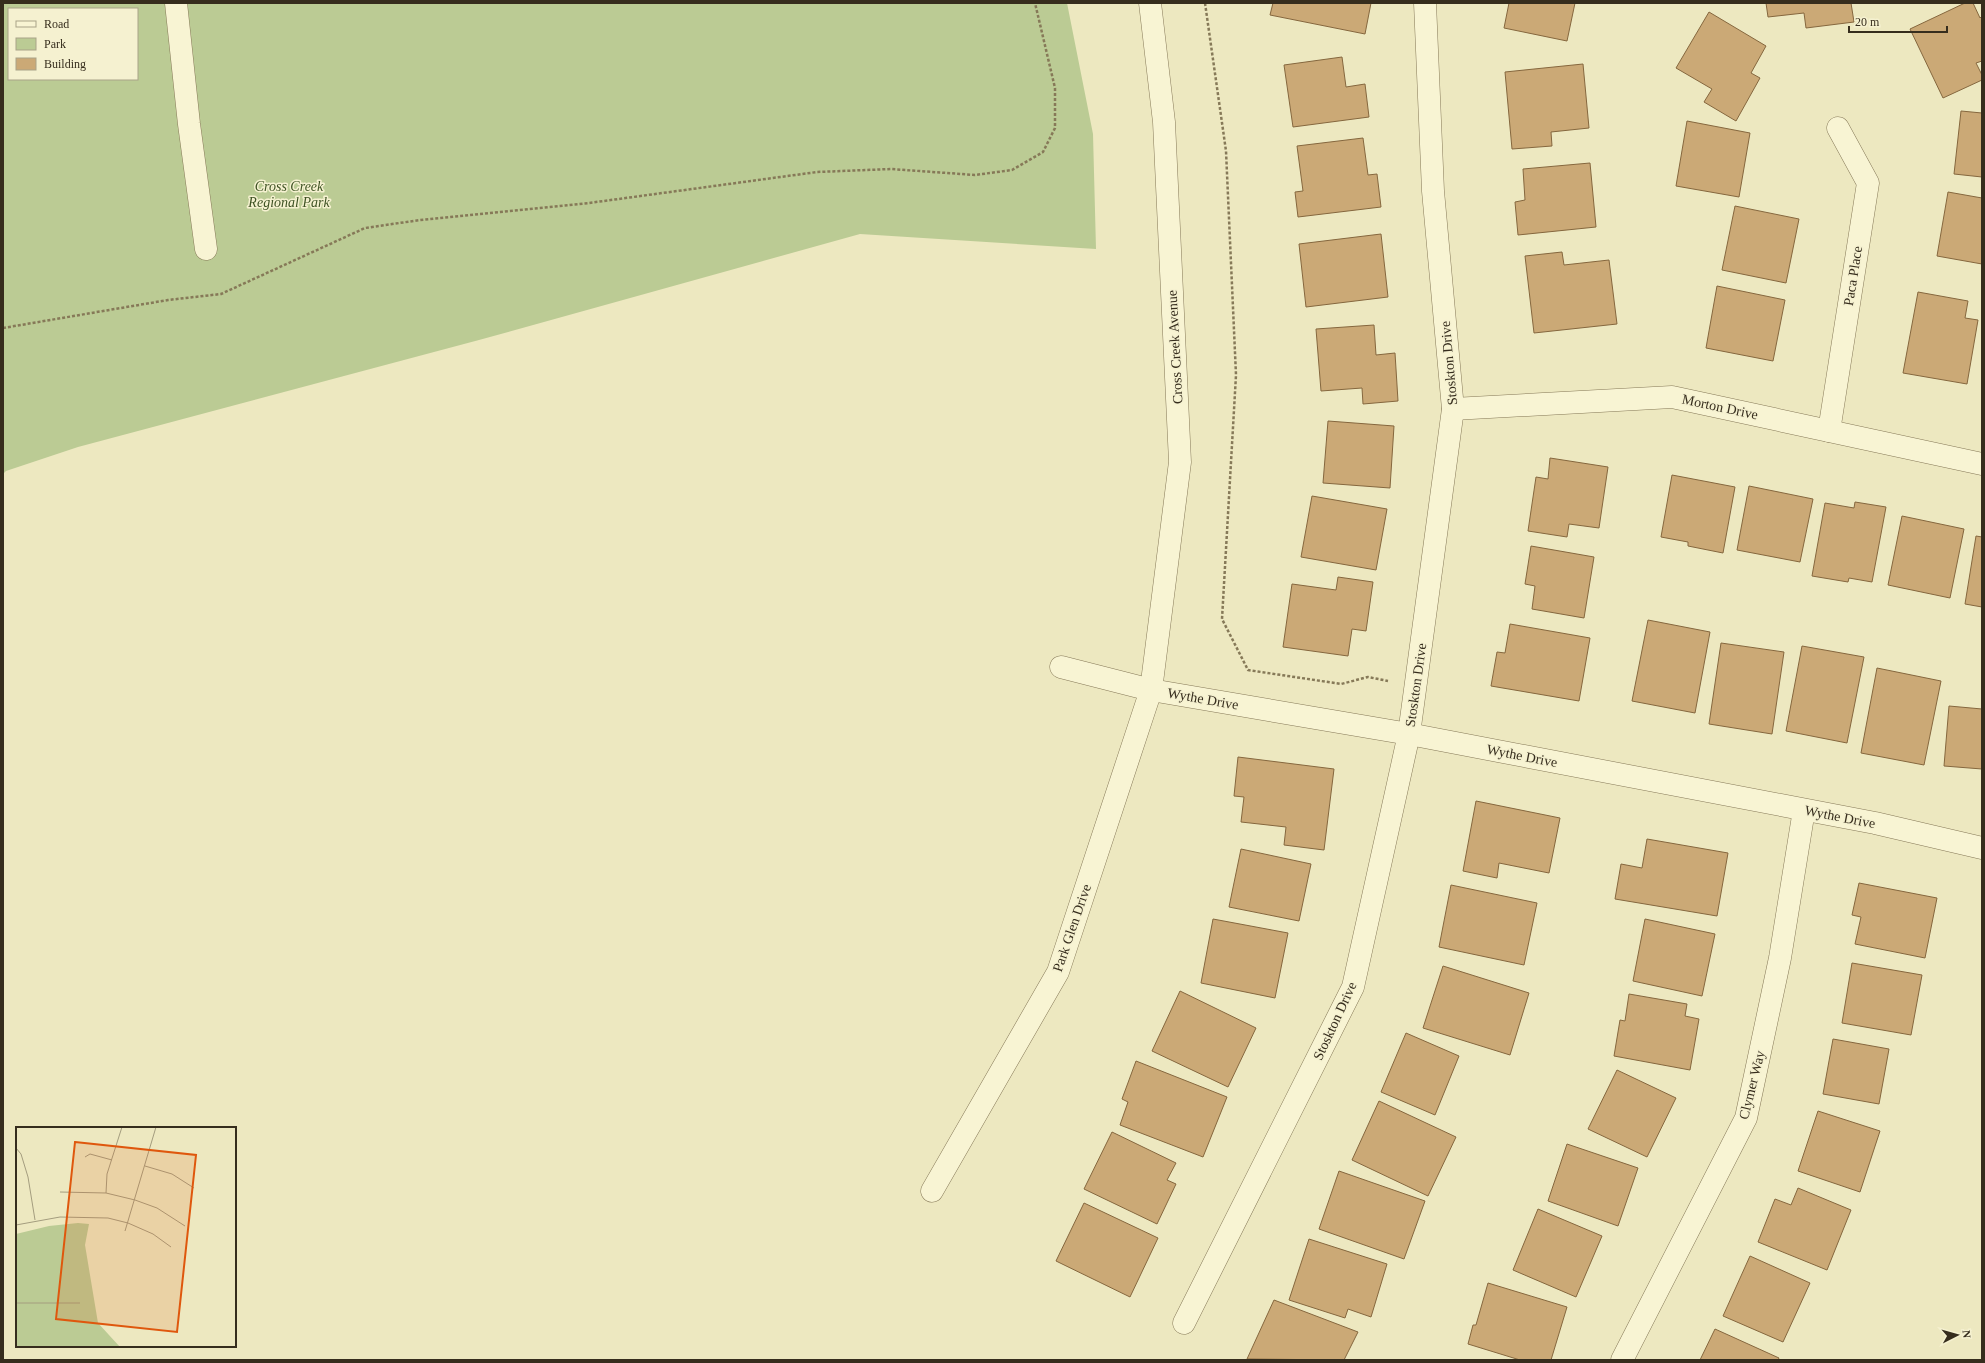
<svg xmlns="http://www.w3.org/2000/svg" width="1985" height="1363" font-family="Georgia,serif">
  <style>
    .green { fill: #bbcb94; fill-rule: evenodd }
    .building { fill: #cba976; stroke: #85673e }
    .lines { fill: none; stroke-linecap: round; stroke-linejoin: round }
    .minor-casing { stroke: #867958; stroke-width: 23 }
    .path { stroke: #867958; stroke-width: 2.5; stroke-dasharray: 3 2; stroke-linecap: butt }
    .minor { stroke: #f8f4d3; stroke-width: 22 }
    .labels { text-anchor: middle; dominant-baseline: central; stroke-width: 3; stroke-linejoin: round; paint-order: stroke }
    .park-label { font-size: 14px; font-style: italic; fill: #3e5223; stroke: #f5f1d0 }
    .street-label { font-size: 14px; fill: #362d1d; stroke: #f5f1d0 }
    .inset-road { fill: none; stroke: #a49d7f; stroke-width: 1 }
    .view { fill: #df570d; fill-opacity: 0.15; stroke: #df570d; stroke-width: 2 }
    .inset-edge { fill: none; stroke: #362d1d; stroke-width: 2 }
  </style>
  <rect width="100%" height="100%" fill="#ede8c0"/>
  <path class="green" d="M3 3H1067L1093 134 1096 249 860 234 479 340 78 447 6 471 3 474ZM9 9H137V79H9Z"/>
  <g class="building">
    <path d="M1273 3H1371L1365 34 1270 15Z"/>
    <path d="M1509 3H1575L1567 41 1504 28Z"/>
    <path d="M1766 3H1851L1854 22 1806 28 1804 13 1768 17Z"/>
    <path d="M1965 3H1973L1980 18 1982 16V61L1976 63 1982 75V80L1943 98 1910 29Z"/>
    <path d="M1709 12 1766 46 1751 73 1760 78 1736 121 1704 102 1712 89 1676 68Z"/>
    <path d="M1342 57 1346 87 1365 84 1369 117 1293 127 1284 65Z"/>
    <path d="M1583 64 1589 128 1551 132 1552 146 1512 149 1505 72Z"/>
    <path d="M1961 111 1982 113V177L1954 174Z"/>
    <path d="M1687 121 1750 133 1739 197 1676 186Z"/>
    <path d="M1363 138 1368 175 1377 174 1381 207 1298 217 1295 192 1303 191 1297 146Z"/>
    <path d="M1590 163 1596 227 1518 235 1515 202 1525 200 1523 169Z"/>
    <path d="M1948 192 1982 198V264L1937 256Z"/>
    <path d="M1735 206 1799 219 1786 283 1722 270Z"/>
    <path d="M1381 234 1388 297 1306 307 1299 244Z"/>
    <path d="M1562 252 1564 265 1609 260 1617 324 1534 333 1525 256Z"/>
    <path d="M1717 286 1785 300 1773 361 1706 348Z"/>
    <path d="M1918 292 1968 301 1965 318 1978 320 1967 384 1903 373Z"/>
    <path d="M1374 325 1376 355 1395 353 1398 401 1363 404 1362 388 1321 391 1316 329Z"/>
    <path d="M1328 421 1394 426 1390 488 1323 483Z"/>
    <path d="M1550 458 1608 467 1599 528 1569 524 1567 537 1528 531 1536 477 1548 479Z"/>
    <path d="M1672 475 1735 487 1723 553 1688 546V542L1661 537Z"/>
    <path d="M1749 486 1813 499 1800 562 1737 550Z"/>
    <path d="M1312 496 1387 509 1376 570 1301 557Z"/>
    <path d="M1855 502 1886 507 1872 582 1849 578 1848 582 1812 576 1825 503 1854 508Z"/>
    <path d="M1902 516 1964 529 1950 598 1888 585Z"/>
    <path d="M1976 536 1982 537V607L1965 604Z"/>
    <path d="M1531 546 1594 557 1584 618 1532 609 1535 586 1525 584Z"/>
    <path d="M1338 577 1373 582 1366 631 1352 629 1348 656 1283 647 1292 584 1336 590Z"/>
    <path d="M1648 620 1710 632 1695 713 1632 701Z"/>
    <path d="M1510 624 1590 638 1579 701 1491 686 1497 652 1505 653Z"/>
    <path d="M1721 643 1784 652 1772 734 1709 724Z"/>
    <path d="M1802 646 1864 657 1847 743 1786 731Z"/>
    <path d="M1877 668 1941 681 1924 765 1861 753Z"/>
    <path d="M1949 706 1982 709V769L1944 766Z"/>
    <path d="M1238 757 1334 769 1324 850 1284 845 1286 827 1241 822 1244 797 1234 796Z"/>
    <path d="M1476 801 1560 818 1549 873 1499 863 1497 878 1463 871Z"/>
    <path d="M1647 839 1728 853 1717 916 1615 899 1621 864 1642 868Z"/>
    <path d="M1241 849 1311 864 1299 921 1229 907Z"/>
    <path d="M1859 883 1937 898 1925 958 1855 944 1861 917 1852 915Z"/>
    <path d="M1451 885 1537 903 1524 965 1439 947Z"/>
    <path d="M1213 919 1288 933 1275 998 1201 983Z"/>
    <path d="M1645 919 1715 934 1702 996 1633 981Z"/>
    <path d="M1852 963 1922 975 1911 1035 1842 1023Z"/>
    <path d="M1443 966 1529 993 1510 1055 1423 1028Z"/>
    <path d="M1180 991 1256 1028 1228 1087 1152 1051Z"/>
    <path d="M1629 994 1687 1004 1685 1016 1699 1019 1690 1070 1614 1056 1620 1020 1625 1021Z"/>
    <path d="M1406 1033 1459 1056 1435 1115 1381 1092Z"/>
    <path d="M1833 1039 1889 1049 1879 1104 1823 1094Z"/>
    <path d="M1136 1061 1227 1097 1203 1157 1120 1125 1128 1102 1122 1099Z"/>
    <path d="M1617 1070 1676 1098 1647 1157 1588 1129Z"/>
    <path d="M1379 1101 1456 1137 1428 1196 1352 1160Z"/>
    <path d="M1818 1111 1880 1131 1860 1192 1798 1171Z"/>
    <path d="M1112 1132 1176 1163 1167 1180 1176 1184 1157 1224 1084 1189Z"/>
    <path d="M1567 1144 1638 1168 1618 1226 1548 1201Z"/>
    <path d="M1339 1171 1425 1201 1404 1259 1319 1229Z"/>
    <path d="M1798 1188 1851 1210 1827 1270 1758 1242 1775 1199 1791 1205Z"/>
    <path d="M1084 1203 1158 1238 1130 1297 1056 1261Z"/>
    <path d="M1538 1209 1602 1236 1576 1297 1513 1270Z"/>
    <path d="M1309 1239 1387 1264 1371 1317 1348 1309 1345 1318 1289 1300Z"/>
    <path d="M1750 1256 1810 1283 1783 1342 1723 1316Z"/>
    <path d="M1488 1283 1567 1307 1551 1360H1520L1468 1344 1473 1325H1476Z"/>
    <path d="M1274 1300 1358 1332 1344 1360 1247 1359Z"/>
    <path d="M1715 1329 1779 1358 1778 1360H1700Z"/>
  </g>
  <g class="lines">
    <defs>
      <g id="minor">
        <path d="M176 3 189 124 206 249"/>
        <path d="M1453 409 1672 397 1982 464"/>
        <path d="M1829 431 1868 183 1838 128"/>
        <path d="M1061 667 1151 690 1409 734 1875 823 1982 848"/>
        <path d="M932 1191 1058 972 1151 690 1180 462 1164 122 1150 3"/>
        <path d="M1184 1323 1353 987 1409 734 1453 409 1433 191 1425 3"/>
        <path d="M1622 1360 1746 1118 1780 958 1804 810"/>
      </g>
    </defs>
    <use href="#minor" class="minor-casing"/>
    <g class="path">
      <path d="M1205 3 1226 151 1236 375 1222 619 1248 670 1341 684 1368 677 1388 681"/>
      <path d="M3 328 168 300 221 294 365 228 420 220 589 203 817 172 891 169 975 175 1012 170 1043 152 1055 128V88L1035 3"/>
    </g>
    <use href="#minor" class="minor"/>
  </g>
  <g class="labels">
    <g class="park-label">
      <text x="289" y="186">Cross Creek<tspan x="289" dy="16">Regional Park</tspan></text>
    </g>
    <g class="street-label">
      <text transform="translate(1853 276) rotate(-81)">Paca Place</text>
      <text transform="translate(1175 347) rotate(-93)">Cross Creek Avenue</text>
      <text transform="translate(1449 363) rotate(-95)">Stoskton Drive</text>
      <text transform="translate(1720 407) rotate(12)">Morton Drive</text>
      <text transform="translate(1416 685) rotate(-82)">Stoskton Drive</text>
      <text transform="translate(1203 699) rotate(10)">Wythe Drive</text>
      <text transform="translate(1522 756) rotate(11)">Wythe Drive</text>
      <text transform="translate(1840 817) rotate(11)">Wythe Drive</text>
      <text transform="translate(1072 928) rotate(-71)">Park Glen Drive</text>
      <text transform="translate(1335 1021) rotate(-65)">Stoskton Drive</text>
      <text transform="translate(1752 1085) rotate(-76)">Clymer Way</text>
    </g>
  </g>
  <g transform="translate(16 1127)">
    <rect width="220" height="220" fill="#ede8c0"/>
    <path d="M62 96 73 97 69 118 82 196 104 220H0V107L33 99Z" fill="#bbcb94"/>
    <path class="inset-road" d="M0 21 5 27 12 50 19 93M69 30 74 27 96 33M129 39 156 47 178 61M44 65 90 66 119 73 141 81 169 99M90 66 91 47 106 0M0 98 44 90 92 91 112 96 137 107 155 120M109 104 140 0M0 176H64"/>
    <path class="view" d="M59 15 180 28 161 205 40 192Z"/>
    <rect width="220" height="220" class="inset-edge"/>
  </g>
  <rect width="1985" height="1363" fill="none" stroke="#362d1d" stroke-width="8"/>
  <rect x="8" y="8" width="130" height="72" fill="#f5f1d0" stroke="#a9a388"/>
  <rect x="16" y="21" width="20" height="6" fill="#f8f4d3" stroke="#a9a388"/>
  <text x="44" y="28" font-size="12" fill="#362d1d">Road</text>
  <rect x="16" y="38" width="20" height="12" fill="#bbcb94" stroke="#a9a388"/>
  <text x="44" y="48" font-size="12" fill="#362d1d">Park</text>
  <rect x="16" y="58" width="20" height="12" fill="#cba976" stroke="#a9a388"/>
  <text x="44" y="68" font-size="12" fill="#362d1d">Building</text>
  <g transform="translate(1957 1335) rotate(84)" stroke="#f5f1d0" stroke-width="3" paint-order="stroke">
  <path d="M0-3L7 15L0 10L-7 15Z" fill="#362d1d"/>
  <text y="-6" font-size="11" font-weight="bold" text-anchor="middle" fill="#362d1d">N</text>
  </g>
  <path d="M1849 26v6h98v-6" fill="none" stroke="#362d1d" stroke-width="2"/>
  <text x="1855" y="26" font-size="12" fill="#362d1d" stroke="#f5f1d0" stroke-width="3" paint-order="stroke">20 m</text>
</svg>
